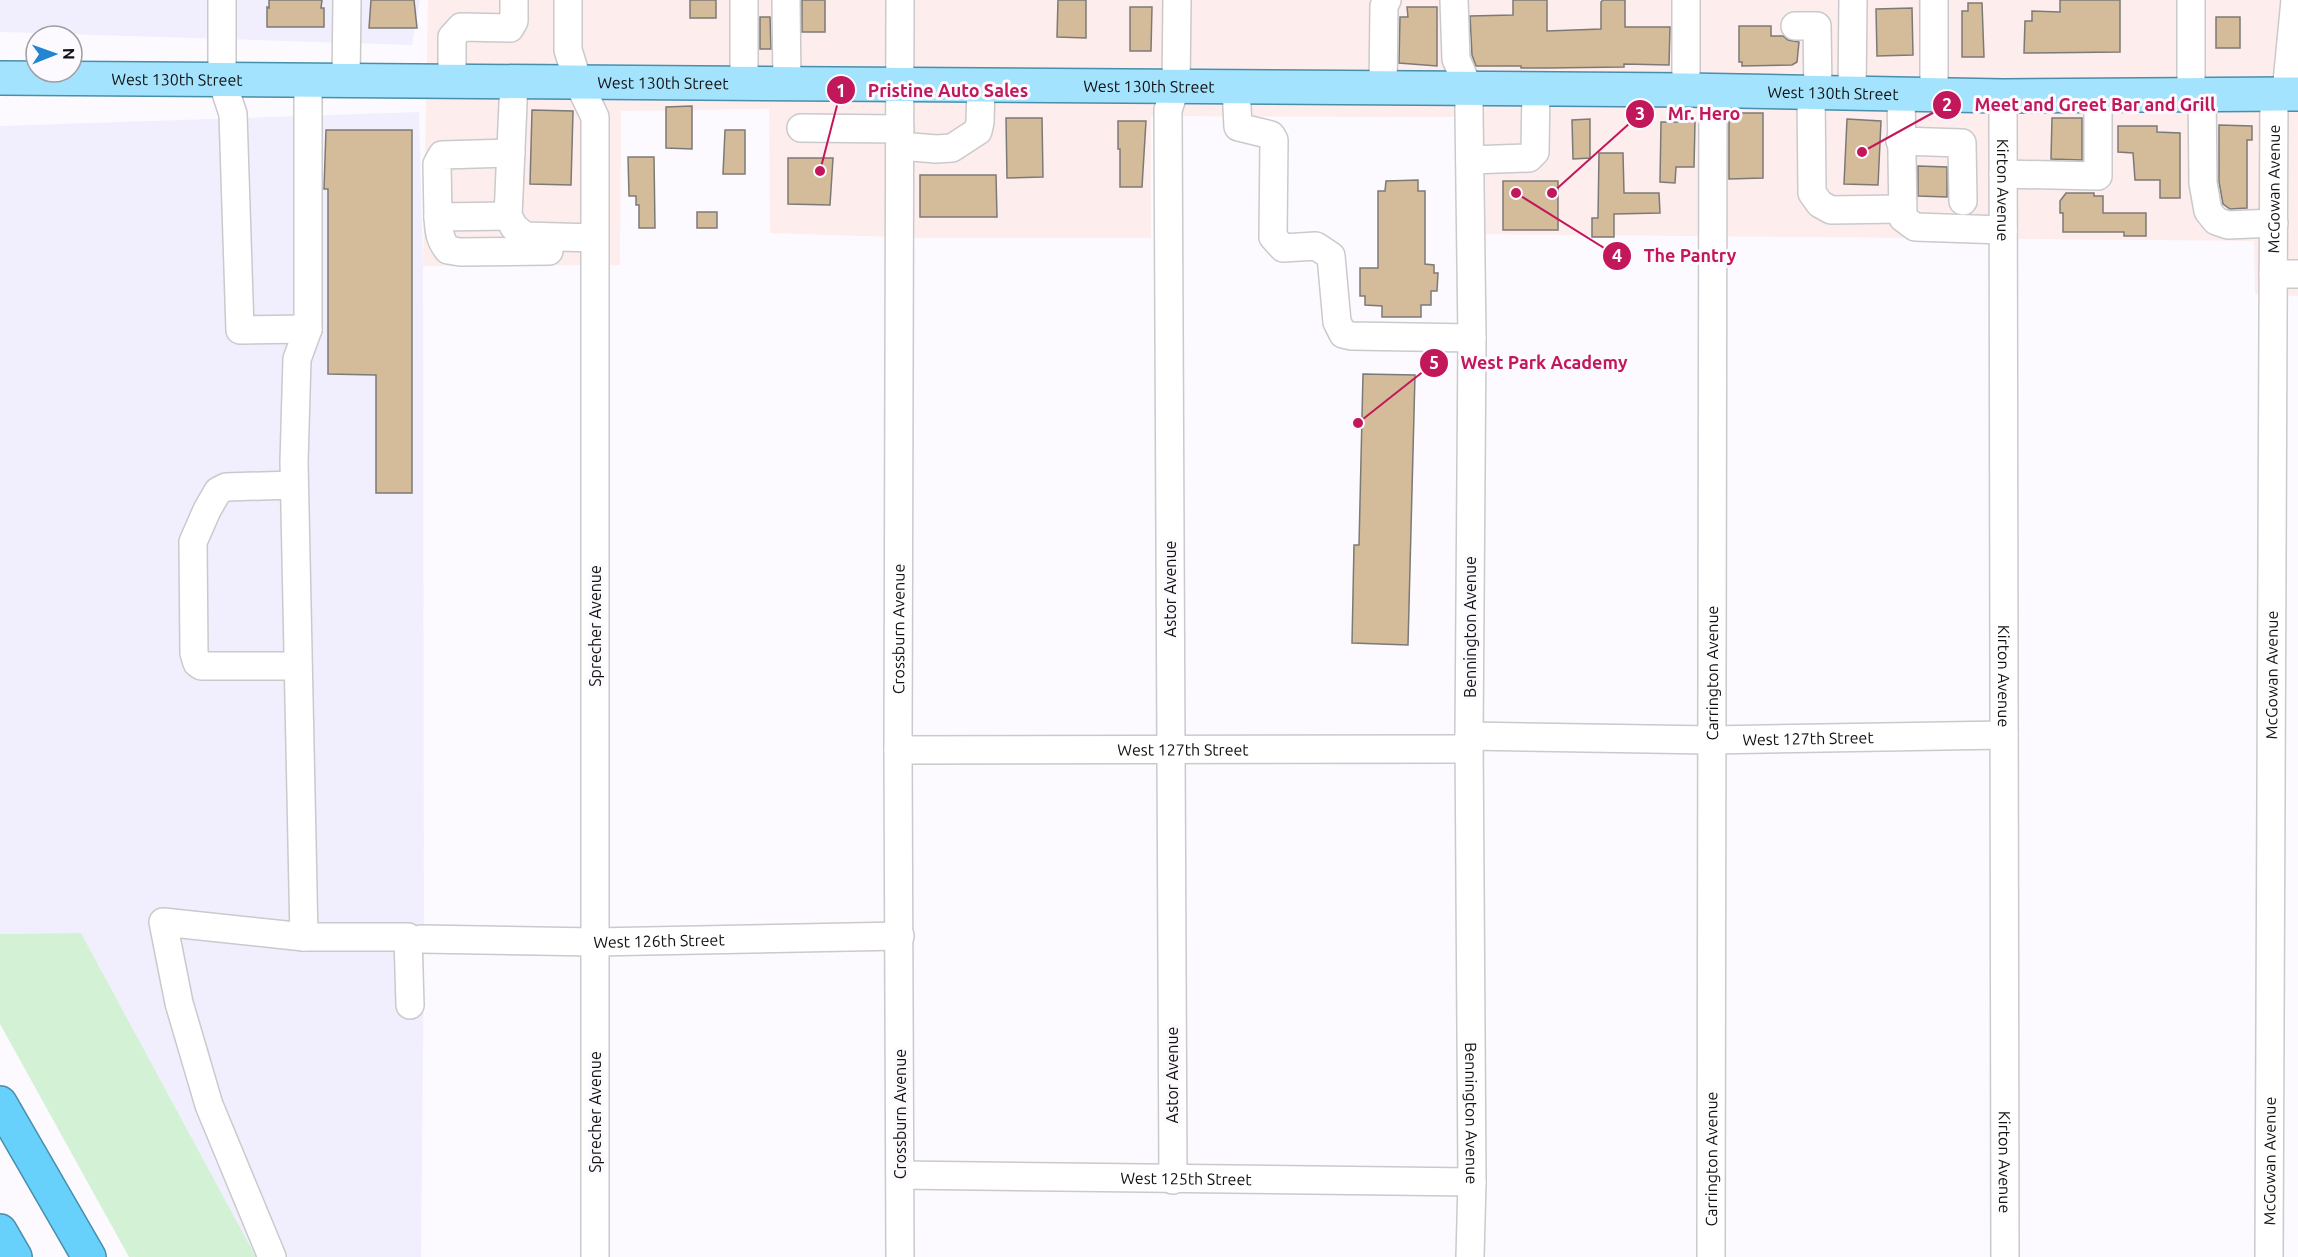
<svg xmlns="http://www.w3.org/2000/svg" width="2298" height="1257" font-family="Ubuntu,sans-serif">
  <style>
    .commercial { fill: #fdeded }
    .industrial { fill: #f1effd }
    .green { fill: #d3f1d5 }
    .building { fill: #d4bb99; stroke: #7c7a77; stroke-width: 1.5 }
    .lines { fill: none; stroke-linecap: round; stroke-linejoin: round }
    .minor-casing { stroke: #cac9cc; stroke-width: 30 }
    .major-casing { stroke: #498eaa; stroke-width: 36 }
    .highway-casing { stroke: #498eaa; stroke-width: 36 }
    .minor { stroke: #fff; stroke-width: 27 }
    .major { stroke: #a4e3fd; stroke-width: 33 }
    .highway { stroke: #67d1fc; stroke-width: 33 }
    .labels { text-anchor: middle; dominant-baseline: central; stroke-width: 6; stroke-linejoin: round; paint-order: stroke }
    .street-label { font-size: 16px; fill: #111112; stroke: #fcfafe }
    .leader { fill: none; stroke: #c2185b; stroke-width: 2 }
    .callout-dot { fill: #c2185b; stroke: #fcfafe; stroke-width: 2 }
    .mark-label { font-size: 18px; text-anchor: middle; font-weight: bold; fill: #fff }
    .callout-label { font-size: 18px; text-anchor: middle; font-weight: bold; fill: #c2185b; stroke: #fcfafe; stroke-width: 6; stroke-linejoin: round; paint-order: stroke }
  </style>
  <rect width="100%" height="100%" fill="#fcfafe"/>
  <path class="commercial" d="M428 0H2298V296L2255 294 2254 241 1456 234V117L1151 116V238H925L770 233 769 109 621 111 620 265 423 266Z"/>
  <g class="industrial">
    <path d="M0 0H420L412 45 0 32Z"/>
    <path d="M419 112 423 266 424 950 421 1257H256L81 933 0 934V126Z"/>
  </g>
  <path class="green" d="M81 933 256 1257H129L0 1024V934Z"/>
  <g class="building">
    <path d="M269 0H322L321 8H324V27H267V7L269 8Z"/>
    <path d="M371 0H414L417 28H369Z"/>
    <rect x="690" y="0" width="26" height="18"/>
    <rect x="802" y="0" width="23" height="32"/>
    <path d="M1058 0H1086V38L1057 37Z"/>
    <path d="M1513 0H1547V31L1601 29V2L1603 0H1625V27H1670L1669 65 1624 64V67L1547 68H1521V66H1476L1472 55 1470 16 1513 15Z"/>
    <path d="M2060 0H2120V52L2024 53 2025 21H2032V11L2060 12Z"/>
    <path d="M1968 3H1982L1984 57H1962V11H1968Z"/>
    <path d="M1130 7H1152L1151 51H1130Z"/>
    <path d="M1407 7H1437V66L1399 63 1400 17H1408Z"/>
    <path d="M1912 8 1913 55 1877 56 1876 9Z"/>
    <path d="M760 17H770L771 49H760Z"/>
    <rect x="2216" y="17" width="24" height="31"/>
    <path d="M1739 26H1771V36H1783L1788 40 1799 42 1797 62 1792 65 1742 66V62H1739Z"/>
    <path d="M692 106V149L666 148V107Z"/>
    <path d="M532 110 573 111 571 185 530 184Z"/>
    <path d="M1729 113H1763V178L1729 179Z"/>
    <path d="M1006 118H1042L1043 177 1007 178Z"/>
    <path d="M2052 118H2082V160L2051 159Z"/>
    <path d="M1590 119V158L1573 159 1572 120Z"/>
    <path d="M1847 119 1881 121 1878 185 1844 184Z"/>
    <path d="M1118 121H1146L1142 187H1120V149H1118Z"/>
    <path d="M1661 122H1695L1694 167H1676L1675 183 1660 182Z"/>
    <path d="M2219 125 2252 126V140H2247V208L2230 209 2223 204 2219 182Z"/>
    <path d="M2118 126H2157V132L2180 133V198H2160V180H2135L2133 153 2118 152Z"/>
    <path d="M326 130H412V493H376V375L328 374V189H324Z"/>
    <path d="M725 130H745V174H723Z"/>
    <path d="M1599 153H1623L1624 193H1659L1660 213 1614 214V237H1592V218H1598Z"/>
    <path d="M628 157H654L655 228H639V205H636V196H629Z"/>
    <path d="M788 158H833L830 205 788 204Z"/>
    <path d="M1918 166 1947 167V197L1918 196Z"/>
    <path d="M920 175H996L997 217H920Z"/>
    <path d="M1418 180V191H1425V264L1434 265V273H1438L1437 291H1431V305H1421V317H1382V306L1365 305V296H1360V268H1378V191H1385L1386 181Z"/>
    <rect x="1503" y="181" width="55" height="49"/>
    <path d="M2066 193H2094V196H2103V213H2146V236H2124V232H2063V213H2060V201Z"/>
    <rect x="697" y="212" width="20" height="16"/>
    <path d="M1363 374 1415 375 1408 645 1352 643 1354 545H1359Z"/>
  </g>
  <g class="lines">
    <defs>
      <g id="minor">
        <path d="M222 0V81L233 114 240 330 308 329"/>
        <path d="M568 0V50L578 82 595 117V1257"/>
        <path d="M786 0 787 85"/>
        <path id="s1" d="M1454 0 1456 59 1469 89V113L1472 338 1469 736 1472 1182 1470 1257"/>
        <path d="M1686 0V90"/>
        <path d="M2191 0V94"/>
        <path d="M1795 26H1817L1818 93"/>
        <path d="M308 81V329L297 359 294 462 304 937H408L410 1005"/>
        <path d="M346 81 347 0"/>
        <path d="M452 81V37L461 27 510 28 514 21V0"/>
        <path d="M514 81 508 216 514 227 525 236 594 238"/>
        <path d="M744 84V0"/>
        <path d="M1236 87 1238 127 1271 135 1274 140 1273 237 1283 248 1316 246 1331 256 1337 322 1343 334 1352 336 1472 338"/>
        <path d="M1383 89 1384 6 1387 0"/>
        <path d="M1811 93 1812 193 1820 204 1831 210 1901 209"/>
        <path d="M1852 93 1853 0"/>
        <path d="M2286 93 2295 0"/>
        <path d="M1901 94 1903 218 1915 227 2003 230"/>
        <path d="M1934 94V0"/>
        <path d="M2202 94 2203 183 2208 211 2216 221 2228 225 2274 223"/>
        <path id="s2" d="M2003 96 2005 1257"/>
        <path d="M801 128 900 129"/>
        <path d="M1900 141 1962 143 1963 201"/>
        <path d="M900 146 936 149 952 148 978 131 980 122 981 85"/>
        <path d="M1470 160 1529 158 1535 152 1536 90"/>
        <path d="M2003 174 2098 176V95"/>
        <path d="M508 216 438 217 437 164 442 155 511 153"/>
        <path d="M438 217C439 230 439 239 448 250L460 252 549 251"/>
        <path d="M2273 274H2298"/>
        <path d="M294 485 226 487 218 491 207 510 193 542 194 653 197 663 201 666H298"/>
        <path id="s3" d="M1469 736 1711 740 2004 735"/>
        <path id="s4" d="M898 750 1469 749"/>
        <path id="s5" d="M421 939 595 942 900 936"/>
        <path id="s6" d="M900 1175 1472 1182"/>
        <path d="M1173 1180 1168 110 1176 86 1177 0"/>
        <path d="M272 1257 209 1105 179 1003 163 922 304 937"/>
        <path id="s7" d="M900 1257 898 750 900 0"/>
        <path id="s8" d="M1711 1257 1713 91"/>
        <path id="s9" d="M2269 1257 2274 93"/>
      </g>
      <g id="major">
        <path id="s10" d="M0 78 1686 90 2003 96 2298 94"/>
      </g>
      <g id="highway">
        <path d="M0 1103 89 1257"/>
        <path d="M0 1231 15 1257"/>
      </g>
    </defs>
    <use href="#minor" class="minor-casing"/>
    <use href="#major" class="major-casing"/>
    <use href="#highway" class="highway-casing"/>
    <use href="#minor" class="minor"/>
    <use href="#major" class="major"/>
    <use href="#highway" class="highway"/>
  </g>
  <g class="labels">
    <g class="street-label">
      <text stroke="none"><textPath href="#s10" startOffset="177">West 130th Street</textPath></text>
      <text stroke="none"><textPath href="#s10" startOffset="663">West 130th Street</textPath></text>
      <text stroke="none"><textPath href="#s10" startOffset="1149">West 130th Street</textPath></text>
      <text stroke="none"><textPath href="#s10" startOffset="1833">West 130th Street</textPath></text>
      <text stroke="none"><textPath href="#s9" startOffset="1068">McGowan Avenue</textPath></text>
      <text stroke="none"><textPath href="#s2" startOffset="94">Kirton Avenue</textPath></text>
      <text transform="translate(1170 589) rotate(-90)">Astor Avenue</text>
      <text transform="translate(595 626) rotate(-90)">Sprecher Avenue</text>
      <text transform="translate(1470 627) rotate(-90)">Bennington Avenue</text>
      <text stroke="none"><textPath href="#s7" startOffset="628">Crossburn Avenue</textPath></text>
      <text stroke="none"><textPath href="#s8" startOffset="584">Carrington Avenue</textPath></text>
      <text stroke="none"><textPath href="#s9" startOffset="582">McGowan Avenue</textPath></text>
      <text stroke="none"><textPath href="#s2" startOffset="580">Kirton Avenue</textPath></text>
      <text stroke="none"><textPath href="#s3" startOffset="339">West 127th Street</textPath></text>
      <text stroke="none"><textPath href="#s4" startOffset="285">West 127th Street</textPath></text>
      <text stroke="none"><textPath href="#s5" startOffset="238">West 126th Street</textPath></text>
      <text transform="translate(1172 1075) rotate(-90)">Astor Avenue</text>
      <text transform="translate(595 1112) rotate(-90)">Sprecher Avenue</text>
      <text stroke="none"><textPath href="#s1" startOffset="1116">Bennington Avenue</textPath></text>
      <text transform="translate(900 1114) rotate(-90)">Crossburn Avenue</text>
      <text stroke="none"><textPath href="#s8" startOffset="98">Carrington Avenue</textPath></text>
      <text stroke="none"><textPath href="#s9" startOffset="96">McGowan Avenue</textPath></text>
      <text stroke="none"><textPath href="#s2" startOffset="1066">Kirton Avenue</textPath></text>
      <text stroke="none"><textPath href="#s6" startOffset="286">West 125th Street</textPath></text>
    </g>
  </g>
  <path class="leader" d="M820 171L841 90M1862 152L1947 105M1552 193L1640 114M1516 193L1617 256M1358 423L1434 363"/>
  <g class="callout-dot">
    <circle cx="820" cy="171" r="6"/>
    <circle cx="1862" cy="152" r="6"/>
    <circle cx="1552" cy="193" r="6"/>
    <circle cx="1516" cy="193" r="6"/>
    <circle cx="1358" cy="423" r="6"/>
    <circle cx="841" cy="90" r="15"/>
    <circle cx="1947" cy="105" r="15"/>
    <circle cx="1640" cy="114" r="15"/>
    <circle cx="1617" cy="256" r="15"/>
    <circle cx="1434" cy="363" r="15"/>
  </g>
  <g class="mark-label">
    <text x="841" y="97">1</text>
    <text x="1947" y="111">2</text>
    <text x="1640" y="120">3</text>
    <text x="1617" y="262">4</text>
    <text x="1434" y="369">5</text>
  </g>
  <g class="callout-label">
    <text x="948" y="97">Pristine Auto Sales</text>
    <text x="2095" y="111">Meet and Greet Bar and Grill</text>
    <text x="1704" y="120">Mr. Hero</text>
    <text x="1690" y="262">The Pantry</text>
    <text x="1544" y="369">West Park Academy</text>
  </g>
  <g transform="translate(54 54) rotate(89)"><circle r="28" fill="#fcfafe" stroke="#9e9da0" stroke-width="1.5"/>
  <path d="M0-4.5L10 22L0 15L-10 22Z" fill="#2385d1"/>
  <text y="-9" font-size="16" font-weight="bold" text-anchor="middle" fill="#111112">N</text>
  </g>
</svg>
